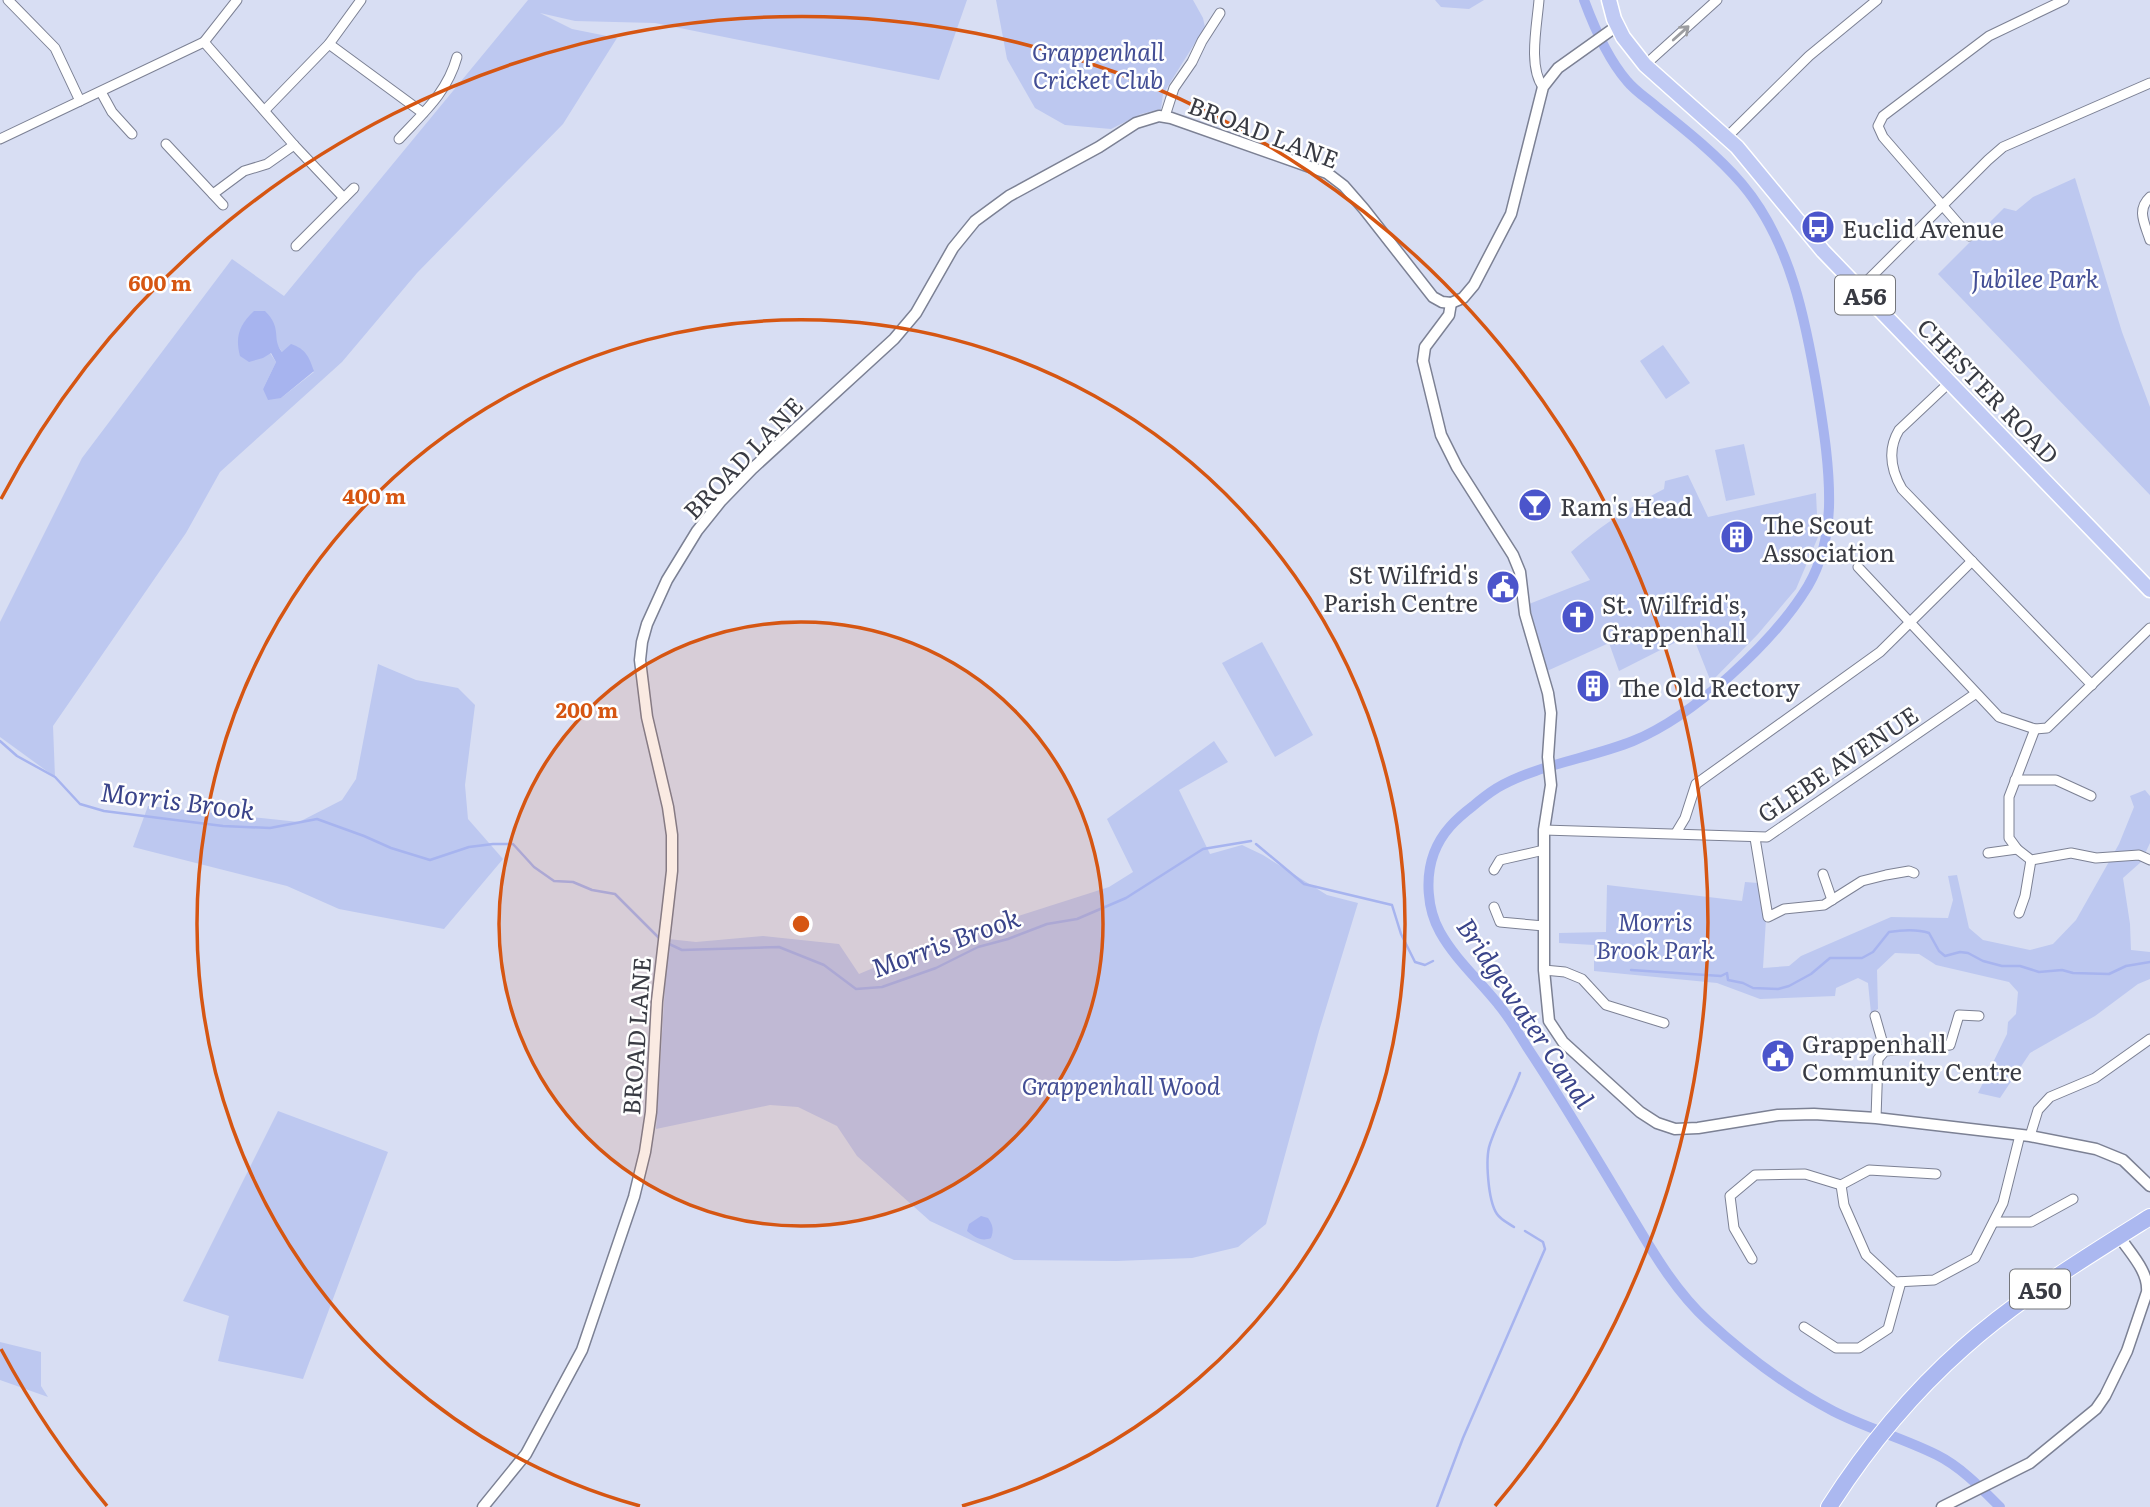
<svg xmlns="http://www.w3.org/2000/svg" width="2150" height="1507" font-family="Literata,serif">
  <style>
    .green { fill: #bdc8f0; fill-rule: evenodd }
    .water { fill: #a7b4ef }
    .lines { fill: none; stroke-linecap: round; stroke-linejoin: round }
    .stream { stroke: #a7b4ef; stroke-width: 2.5 }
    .canal { stroke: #a7b4ef; stroke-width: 10 }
    .minor-casing { stroke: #7c8194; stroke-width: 11 }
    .tertiary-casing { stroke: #7c8194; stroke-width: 13 }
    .primary-casing { stroke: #fff; stroke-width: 17 }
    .trunk-casing { stroke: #fff; stroke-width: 18 }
    .minor { stroke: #fff; stroke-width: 9 }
    .tertiary { stroke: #fff; stroke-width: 10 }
    .primary { stroke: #c0caf4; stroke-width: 14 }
    .trunk { stroke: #abb8f0; stroke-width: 16 }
    .oneway { stroke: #9c9da1 }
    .ring { fill: none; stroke: #d65612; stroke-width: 3.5 }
    .labels { text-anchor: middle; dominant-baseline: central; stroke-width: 5; stroke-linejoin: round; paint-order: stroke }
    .shield { fill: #fff; stroke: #74767b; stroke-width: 2 }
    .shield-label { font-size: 23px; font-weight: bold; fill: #393b43 }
    .park-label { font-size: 24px; font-style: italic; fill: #434e95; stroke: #fff }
    .street-label { font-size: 24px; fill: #393b43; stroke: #fff }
    .poi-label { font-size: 24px; fill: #393b43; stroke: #fff; text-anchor: start }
    .water-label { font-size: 26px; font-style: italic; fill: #3a448a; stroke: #fff }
    .centre { fill: #d65612; stroke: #fff; stroke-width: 3.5 }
    .ring-label { font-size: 21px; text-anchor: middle; font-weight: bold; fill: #d65612; stroke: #fff; stroke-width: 5; stroke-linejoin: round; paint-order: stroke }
  </style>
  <rect width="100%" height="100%" fill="#d8def3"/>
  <g class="green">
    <path d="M528 0H967L939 80 655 23 575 21 540 13 572 29 617 38 563 124 417 273 342 362 220 472 186 533 53 726 55 777 0 737V622L82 458 232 259 284 296ZM277 345 283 353 314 372 281 398 263 389 276 362 270 353Z"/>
    <path d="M996 0H1193L1203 18 1205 27 1163 94 1161 109 1141 114 1111 129 1065 125 1035 108 1007 59Z"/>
    <path d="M1435 0H1484L1469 9 1441 7Z"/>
    <path d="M2075 178 2122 332 2150 407V495L1938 274 2004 208 2016 211 2033 197Z"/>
    <path d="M1663 345 1690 383 1666 399 1640 361Z"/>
    <path d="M1744 444 1755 495 1726 501 1715 450Z"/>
    <path d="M1688 475 1708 517 1816 493 1818 537 1796 589 1758 634 1711 682 1692 634 1619 671 1609 643 1547 671 1529 604 1590 580 1571 552C1600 526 1630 507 1664 489L1665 481Z"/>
    <path d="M1262 642 1313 735 1275 757 1222 663Z"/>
    <path d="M378 664 416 680 458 688 475 705 465 785 468 819 503 859 444 929 339 909 287 886 133 847 148 806 299 822 342 800 356 779Z"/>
    <path d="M1214 741 1228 762 1179 790 1210 854 1242 845 1263 855 1327 895 1358 903 1319 1031 1266 1224 1238 1247 1192 1258 1117 1261 1014 1260 930 1221 857 1156 837 1126 798 1107 770 1105 656 1129 668 939 696 942 763 936 839 944 859 974 928 945 1109 887 1133 872 1107 819Z"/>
    <path d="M2145 790 2150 796V843L2141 862 2123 878 2130 924 2131 950 2150 952V979L2138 984 2095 1016 2030 1053 2000 1098 1978 1093 2007 1034 2008 1022 2016 1014 2018 992 2009 982 1936 965 1919 954 1895 953 1877 970 1878 1009 1871 1013 1868 983 1858 978 1836 988 1835 996 1760 999 1717 983 1594 971V945L1559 943V933L1606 932 1607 885 1742 901 1745 882 1758 883 1766 919 1763 968 1789 966 1801 956 1891 917 1948 918 1953 900 1948 876 1957 875 1969 928 1983 940 2030 950 2053 944 2076 920 2119 844 2134 807 2130 796Z"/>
    <path d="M278 1111 388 1152 303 1379 218 1361 229 1316 183 1301Z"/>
    <path d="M0 1342 41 1352V1386L48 1397 0 1380Z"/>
  </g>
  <g class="water">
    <path d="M254 311H265C283 329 271 338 282 352L291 344C306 349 309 357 314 371L281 398 268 400 263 389 276 362 271 353 263 358 249 362 240 356C235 337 239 325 254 311Z"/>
    <path d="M981 1216 988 1218C993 1225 994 1230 991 1238 981 1242 975 1237 967 1231L969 1224Z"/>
  </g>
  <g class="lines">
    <g class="stream">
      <path d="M0 741 17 756 55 777 80 804 104 811 223 826 270 828 317 819 364 836 391 848 430 860 469 847 493 844H513L534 867 554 881 573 882 592 890 615 894 661 940"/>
      <path d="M1256 844 1304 884 1392 905 1401 934 1415 962 1425 965 1433 961"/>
      <path d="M667 943 682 950 779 947 824 965 856 989 882 987 936 968 978 947 1008 939 1047 924 1077 919 1126 898 1203 849 1251 841"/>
      <path d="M1631 970 1721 976 1727 973 1728 980 1743 983 1753 988 1778 989 1789 986 1811 974 1830 958H1862L1873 952 1889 932C1902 930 1917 929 1929 933L1939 951 1945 956 1960 952 1968 953 1983 961 2002 966H2020L2039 972 2062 970 2073 973 2109 974 2126 966 2150 962"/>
      <path d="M1514 1227C1508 1223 1501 1220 1497 1214 1488 1201 1485 1158 1490 1144 1498 1120 1511 1097 1520 1073"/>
      <path d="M1437 1507 1463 1438 1545 1249 1543 1242 1525 1231"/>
    </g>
    <path class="canal" d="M1584 0C1594 27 1608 59 1627 81 1636 92 1648 99 1658 108 1687 131 1718 156 1742 184 1791 242 1806 322 1818 394 1824 431 1830 470 1829 507 1828 534 1822 562 1808 586 1774 642 1694 716 1633 741 1591 758 1536 765 1497 788 1489 793 1480 800 1473 806 1456 819 1442 832 1434 853 1425 877 1427 909 1440 932 1455 959 1479 980 1498 1004 1509 1017 1518 1032 1527 1047 1561 1098 1592 1151 1624 1204 1649 1245 1672 1288 1708 1321 1744 1354 1789 1388 1833 1411 1866 1428 1903 1438 1937 1455 1961 1467 1981 1488 2000 1507"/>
    <defs>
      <g id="minor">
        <path d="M8 0 55 48 80 101"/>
        <path d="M1539 0C1537 25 1528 67 1543 87"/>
        <path d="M204 42 294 145 344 198"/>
        <path d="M329 44 423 113"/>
        <path d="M1645 65 1717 0"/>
        <path d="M101 92 112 112 132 134"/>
        <path d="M265 110 329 44 361 0"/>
        <path d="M1165 116 1174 88 1192 62 1202 41 1220 13"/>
        <path d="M1727 137 1809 56 1877 0"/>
        <path d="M0 139 204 42 237 0"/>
        <path d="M399 139C423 113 447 93 457 57"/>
        <path d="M166 144 223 205"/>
        <path d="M213 194 244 171 267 164 294 145"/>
        <path d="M2150 197C2136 210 2145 224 2150 240"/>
        <path d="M1969 236 1883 137 1878 126 1883 116 1989 36 2064 0"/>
        <path d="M296 246 354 188"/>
        <path d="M1859 289 1988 160 2003 147 2150 83"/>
        <path d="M1950 382 1899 430C1887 450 1891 470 1902 489L2092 685"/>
        <path d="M1858 567 1999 717 2035 729 2047 728 2150 628"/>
        <path d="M2035 729 2009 797V838L2017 849 2031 860 2071 853 2096 858 2139 855 2150 860"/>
        <path d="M2015 780H2056L2091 796"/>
        <path d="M1544 830 1767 837 1975 694"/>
        <path d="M1676 833 1685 818 1696 784 1880 652 1972 561"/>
        <path d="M1755 838 1768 917 1784 909 1824 905 1862 881 1886 875 1909 871 1914 873"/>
        <path d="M1988 853 2017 849"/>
        <path d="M1494 870 1500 860 1544 850"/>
        <path d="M1823 874 1832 900"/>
        <path d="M1494 907 1500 922 1544 926"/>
        <path d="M2019 913 2025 896 2031 860"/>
        <path d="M1544 970 1565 972 1582 979 1606 1005 1664 1023"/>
        <path d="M1875 1016 1885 1051"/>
        <path d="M1876 1118 1878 1059 1885 1051 1950 1045 1959 1015 1979 1016"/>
        <path d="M2030 1136 2038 1110 2050 1097 2095 1078 2150 1039"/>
        <path d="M1841 1185 1869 1170 1936 1174"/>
        <path d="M1994 1222H2031L2073 1199"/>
        <path d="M1752 1259 1734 1228 1730 1196 1755 1175 1805 1174 1841 1185 1844 1205 1866 1255 1895 1282 1934 1280 1975 1258 2003 1203 2020 1135"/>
        <path d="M1804 1327 1836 1348H1859L1888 1329 1901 1282"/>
      </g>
      <g id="tertiary">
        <path d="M1451 303 1449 315 1425 347 1423 361 1441 435 1457 467 1513 555 1520 572 1525 614 1548 693 1551 713 1548 757 1551 785 1544 830V970L1549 1021 1563 1042 1640 1112 1657 1123 1675 1129 1698 1128 1778 1115 1814 1114 1876 1118 2030 1136 2096 1149 2123 1160 2150 1186"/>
        <path d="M1451 303 1463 298 1474 285 1511 214 1543 87 1558 68 1617 26"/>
        <path d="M483 1507 526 1454 582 1350 634 1197 645 1152 651 1112 657 1001 672 871V835L668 807 647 717 640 660 642 642 647 624 667 580 697 531 721 501 752 469 894 339 916 313 953 248 975 221 1009 196 1099 147 1136 123 1159 116 1171 118 1327 173 1344 186 1364 209 1433 297 1442 302 1451 303"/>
        <path d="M1942 1507 2030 1463 2096 1409 2105 1396 2127 1351 2147 1292C2149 1271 2129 1252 2119 1236"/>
      </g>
      <path id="primary" d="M1609 0 1614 19 1623 37 1645 65 1737 147 1823 251 2150 590"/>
      <path id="trunk" d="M1829 1507C1866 1449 1911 1394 1963 1348 2019 1298 2086 1257 2150 1217"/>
    </defs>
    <use href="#minor" class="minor-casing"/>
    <use href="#tertiary" class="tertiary-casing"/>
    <use href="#primary" class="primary-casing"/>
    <use href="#trunk" class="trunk-casing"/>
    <use href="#minor" class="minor"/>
    <use href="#tertiary" class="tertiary"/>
    <use href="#primary" class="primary"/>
    <use href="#trunk" class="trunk"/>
  </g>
  <defs><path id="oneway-shaft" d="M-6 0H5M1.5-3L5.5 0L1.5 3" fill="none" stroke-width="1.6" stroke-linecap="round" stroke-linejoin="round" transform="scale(1.75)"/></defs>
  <use class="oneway" href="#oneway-shaft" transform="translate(1681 33) rotate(-42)"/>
  <circle cx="801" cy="924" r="302" fill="#d65612" fill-opacity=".12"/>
  <g class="ring">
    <circle cx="801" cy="924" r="302"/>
    <path d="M640 1506A604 604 0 1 1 962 1506"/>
    <path d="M107 1506A906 906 0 0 1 1 1349M1 499A906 906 0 1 1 1495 1506"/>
  </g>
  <defs>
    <symbol id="bus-disc" viewBox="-11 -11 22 22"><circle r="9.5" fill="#4b55cb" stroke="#fff"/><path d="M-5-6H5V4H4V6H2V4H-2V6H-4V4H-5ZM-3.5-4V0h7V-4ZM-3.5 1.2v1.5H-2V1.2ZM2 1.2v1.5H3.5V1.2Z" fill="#fff"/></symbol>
    <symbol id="bar-disc" viewBox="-11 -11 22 22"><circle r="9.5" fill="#4b55cb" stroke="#fff"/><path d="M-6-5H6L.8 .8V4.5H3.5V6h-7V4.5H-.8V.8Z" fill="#fff"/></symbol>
    <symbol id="building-disc" viewBox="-11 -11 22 22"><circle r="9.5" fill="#4b55cb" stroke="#fff"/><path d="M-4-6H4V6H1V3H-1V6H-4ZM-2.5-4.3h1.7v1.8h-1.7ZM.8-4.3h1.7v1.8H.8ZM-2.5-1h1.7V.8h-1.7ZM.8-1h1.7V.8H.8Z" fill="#fff"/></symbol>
    <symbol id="civic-disc" viewBox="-11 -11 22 22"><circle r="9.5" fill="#4b55cb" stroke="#fff"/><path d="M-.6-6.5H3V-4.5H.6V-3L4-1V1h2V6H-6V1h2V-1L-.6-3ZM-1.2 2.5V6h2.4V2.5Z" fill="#fff"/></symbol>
    <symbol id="church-disc" viewBox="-11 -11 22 22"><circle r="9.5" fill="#4b55cb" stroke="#fff"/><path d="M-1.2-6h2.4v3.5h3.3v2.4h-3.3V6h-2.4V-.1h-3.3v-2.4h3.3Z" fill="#fff"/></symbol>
  </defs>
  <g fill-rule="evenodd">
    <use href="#bus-disc" x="1799" y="208" width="38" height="38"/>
    <use href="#bar-disc" x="1516" y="486" width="38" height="38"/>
    <use href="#building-disc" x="1718" y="518" width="38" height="38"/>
    <use href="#civic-disc" x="1484" y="568" width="38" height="38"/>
    <use href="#church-disc" x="1559" y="598" width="38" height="38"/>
    <use href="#building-disc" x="1574" y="667" width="38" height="38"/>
    <use href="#civic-disc" x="1759" y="1037" width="38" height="38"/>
  </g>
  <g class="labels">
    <g class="shield">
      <rect x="1835" y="275.5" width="60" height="39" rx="5"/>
      <rect x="2010" y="1269.5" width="60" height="39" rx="5"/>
    </g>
    <g class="shield-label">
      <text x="1865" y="295">A56</text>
      <text x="2040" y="1289">A50</text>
    </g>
    <g class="park-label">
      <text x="1098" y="50">Grappenhall<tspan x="1098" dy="28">Cricket Club</tspan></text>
      <text x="2035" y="277">Jubilee Park</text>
      <text x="1655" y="920">Morris<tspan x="1655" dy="28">Brook Park</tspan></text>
      <text x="1121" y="1084">Grappenhall Wood</text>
    </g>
    <g class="street-label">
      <text transform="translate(1264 131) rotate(21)">BROAD LANE</text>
      <text transform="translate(1989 390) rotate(46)">CHESTER ROAD</text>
      <text transform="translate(742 457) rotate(-46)">BROAD LANE</text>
      <text transform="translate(1837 763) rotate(-34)">GLEBE AVENUE</text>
      <text transform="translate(635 1036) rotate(-86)">BROAD LANE</text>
    </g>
    <g class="poi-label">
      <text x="1842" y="227">Euclid Avenue</text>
      <text x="1560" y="505">Ram's Head</text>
      <text x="1762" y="523">The Scout<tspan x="1762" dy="28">Association</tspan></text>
      <text x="1478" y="573" text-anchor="end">St Wilfrid's<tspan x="1478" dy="28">Parish Centre</tspan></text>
      <text x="1602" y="603">St. Wilfrid's,<tspan x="1602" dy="28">Grappenhall</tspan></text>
      <text x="1618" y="686">The Old Rectory</text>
      <text x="1802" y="1042">Grappenhall<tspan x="1802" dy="28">Community Centre</tspan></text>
    </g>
    <g class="water-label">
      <text transform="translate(178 799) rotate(7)">Morris Brook</text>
      <text transform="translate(945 941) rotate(-20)">Morris Brook</text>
      <text transform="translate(1527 1012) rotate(56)">Bridgewater Canal</text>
    </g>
  </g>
  <circle cx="801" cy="924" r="10" class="centre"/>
  <g class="ring-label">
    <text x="160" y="291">600 m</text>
    <text x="374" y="504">400 m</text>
    <text x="587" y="718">200 m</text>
  </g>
</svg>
